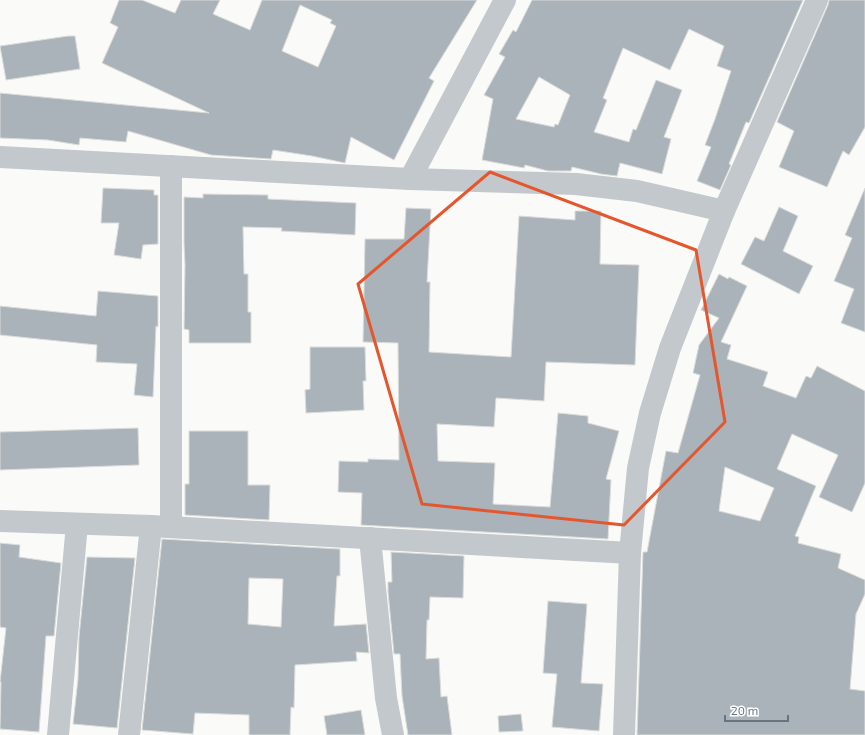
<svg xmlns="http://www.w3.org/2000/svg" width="865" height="735" font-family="'Exo 2',sans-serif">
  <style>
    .building { fill: #aab3b9; stroke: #dcdcda; fill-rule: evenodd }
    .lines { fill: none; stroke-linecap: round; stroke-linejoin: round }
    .minor { stroke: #c3c8cc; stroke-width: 22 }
    .marked { fill: none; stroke: #e4572e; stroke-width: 3; stroke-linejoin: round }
  </style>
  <rect width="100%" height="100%" fill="#fafaf8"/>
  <g class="building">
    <path d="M119 0H142L175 13 181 0H220L213 14 250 30 262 0H477L429 78 434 81 394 160 351 137 345 163 312 156 273 150 271 159 211 155 128 131 126 142 80 138 79 145 48 140 0 138V93L209 113 102 63 118 27 110 23ZM300 5 332 20 330 23 336 26 318 67 282 51Z"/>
    <path d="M532 0H803L749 123 746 122 729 164 731 165 720 190 697 181 711 147 705 145 715 119 731 71 717 66 724 46 689 29 670 70 623 48 603 98 607 100 594 132 629 142 633 129 636 130 656 80 682 90 664 137 671 139 662 174 620 163 617 176 601 174 572 167 571 171H548L525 165 524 168 482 160 493 99 484 95 505 57 499 54 513 30 516 32ZM539 77 570 95 558 125 555 124 554 127 516 119Z"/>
    <path d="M829 0H865V127L849 155 843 151 827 187 779 167 794 131 777 122 828 5Z"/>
    <path d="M68 36H75L80 69 6 80 0 46Z"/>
    <path d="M103 188 154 190V195H158V244L143 245 141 259 114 255 119 223H101Z"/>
    <path d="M865 188V332L841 323 854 289 834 281 852 238 845 235Z"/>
    <path d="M203 194 268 195V199L356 203 355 235 281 231 282 228 243 227 244 274H248V312H251V343H189V330L184 329 185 265 184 243V197L203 198Z"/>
    <path d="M779 207 798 216 783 251 813 266 799 294 741 264 755 237 764 241Z"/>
    <path d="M406 208 431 209 427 282H430L429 352 511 357 519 216 575 220V211H601L600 264 639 265 635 365 546 362 544 401 496 398 494 427 437 424 438 461 495 463 493 504 550 507 558 413 588 416V423L619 431 606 479 611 480 608 539 361 525 362 493 338 492 339 461 368 462V459L399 460 398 343 363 342 365 239H404Z"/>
    <path d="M719 274 728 279 729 277 747 286 721 342 731 345 727 359 768 372 763 386 796 398 806 376 811 378 817 366 865 391V483L852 512 819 497 838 455 792 434 777 469 816 486 795 536 799 537 798 543 841 554 838 568 865 580V594L856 614 850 689 865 691V735H637L643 552H647L666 451 678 453 700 375 693 373 699 345 719 318 701 310ZM725 467 774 488 760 521 719 511Z"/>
    <path d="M98 291 158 296V327L156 326 153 397 134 395 137 364 96 362 97 345 0 335V306L96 316Z"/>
    <path d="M310 347H365L366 381H363L364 410 306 413 305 390 310 389Z"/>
    <path d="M138 428 139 465 0 470V432Z"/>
    <path d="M189 431H248V485H270L269 520 185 515V484H189Z"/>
    <path d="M162 539 340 549V576H337L334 626 366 624 369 653 356 652 357 661 295 665 294 708 291 707 290 735H249V715L195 713 193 734 142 730ZM249 578 283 579 281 627 248 624Z"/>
    <path d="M0 543 20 545 19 557 61 563 54 636H46L39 732 0 729 1 682H0L6 628 0 627Z"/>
    <path d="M391 552 464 556 463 598 430 597 429 620H427L426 659 439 658 441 697 447 696 452 735H408L402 696 400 654H394L388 592V582H392Z"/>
    <path d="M87 557 135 558 117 728 73 724 78 679 79 637Z"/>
    <path d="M548 601 587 604 581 683 603 684 599 731 552 727 557 674 543 673Z"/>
    <path d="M361 710 365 735H327L324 716Z"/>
    <path d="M521 714 523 731 499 732 498 716Z"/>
  </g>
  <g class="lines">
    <g class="minor">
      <path d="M0 157 410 179 576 184 637 191 724 211"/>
      <path d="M410 179 505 0"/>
      <path d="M0 521 151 526 630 553"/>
      <path d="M171 527V166"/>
      <path d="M370 538 386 698 393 735"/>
      <path d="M58 735 77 524"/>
      <path d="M129 735 151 526"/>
      <path d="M624 735 630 553 638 468 650 413 670 348 724 211 817 0"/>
    </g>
  </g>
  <path class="marked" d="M490 172 696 250 725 422 624 525 422 504 358 284Z"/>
  <path d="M725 715v6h63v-6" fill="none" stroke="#657683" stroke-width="2"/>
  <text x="731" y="715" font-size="12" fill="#657683" stroke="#ffffff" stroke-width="3" paint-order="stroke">20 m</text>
</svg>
